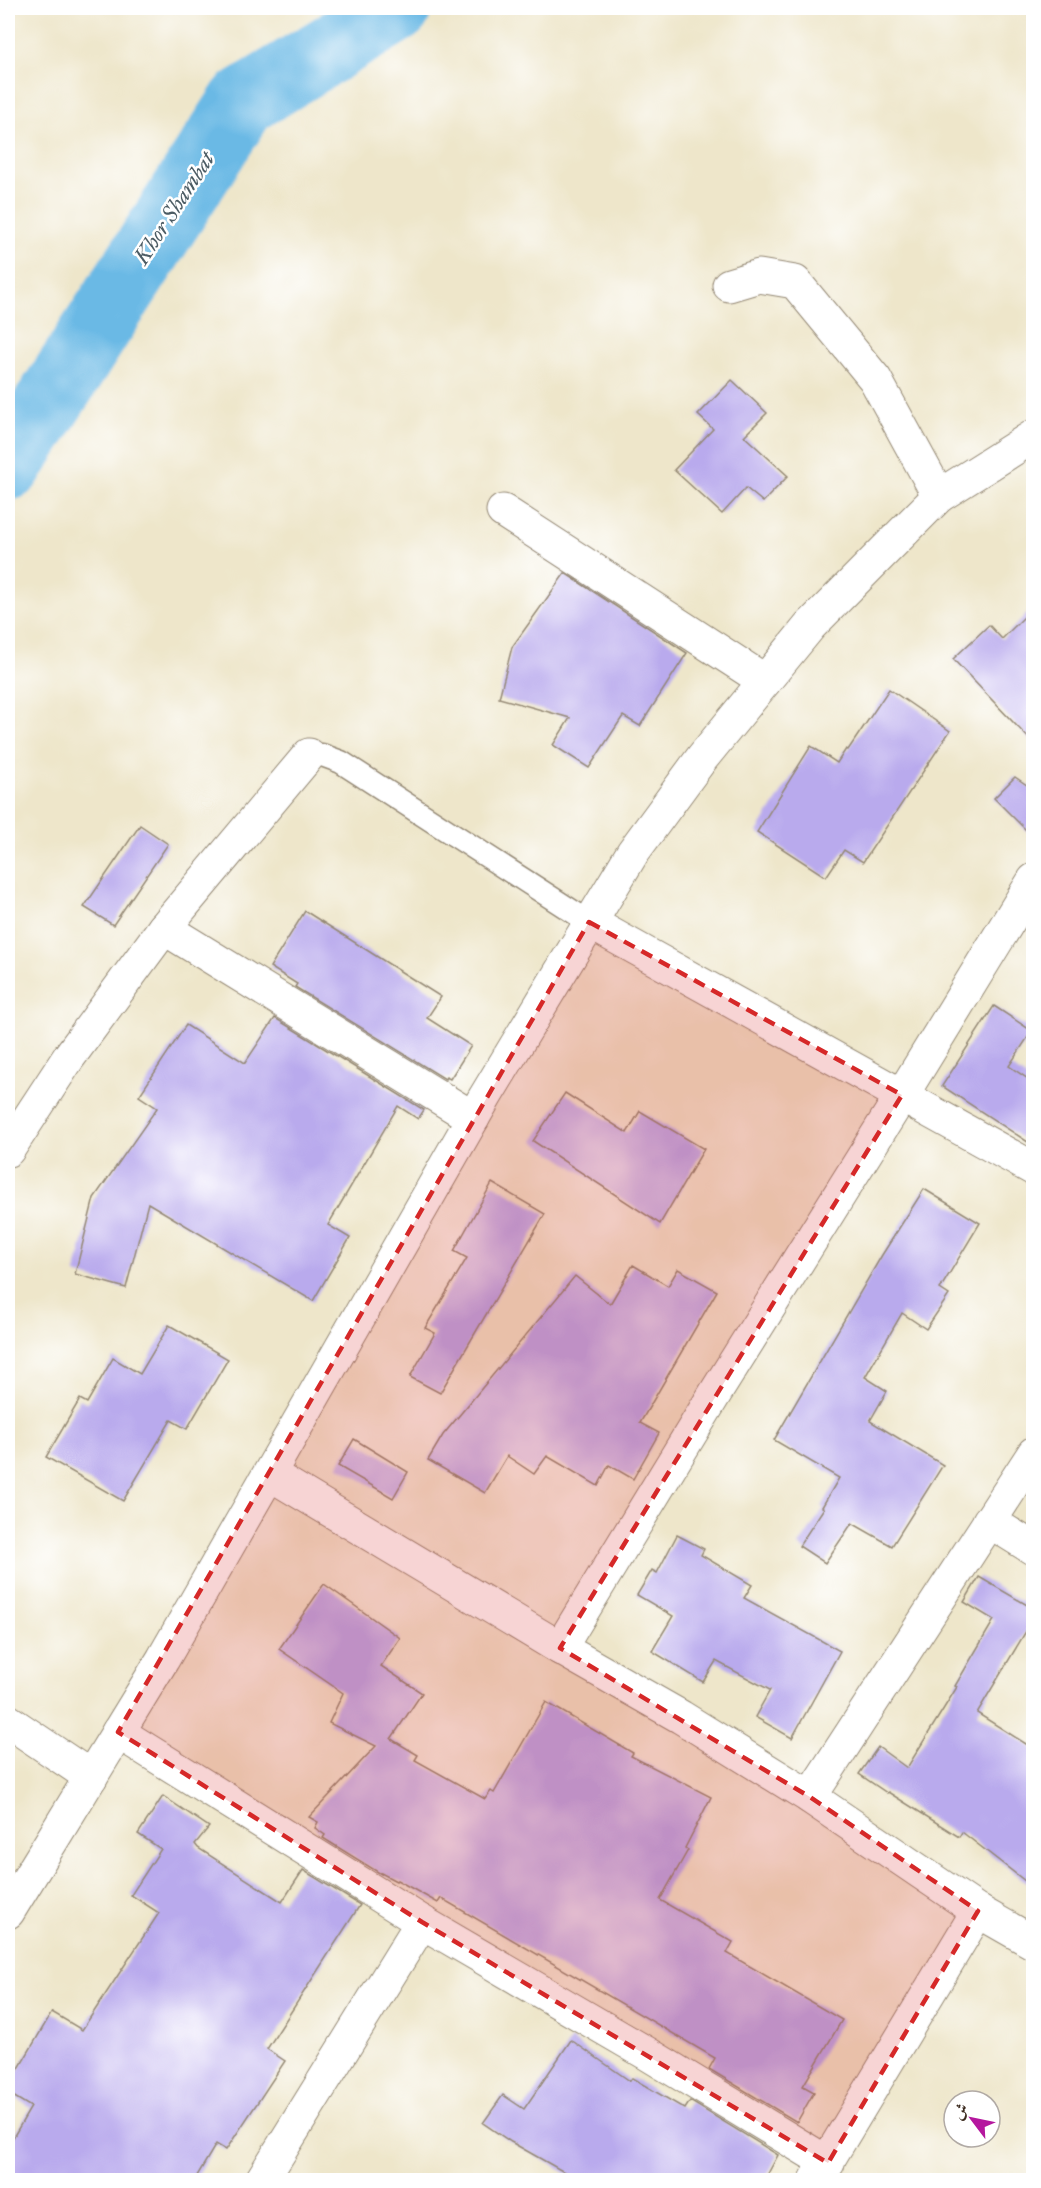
<svg xmlns="http://www.w3.org/2000/svg" width="1041" height="2188" font-family="'IM FELL Great Primer',Amiri,serif">
  <style>
    .lines { fill: none; stroke-linecap: round; stroke-linejoin: round }
    .river { stroke: #6bb9e5; stroke-width: 69 }
    .building { fill: #b9aaed }
    .service-casing { stroke: #948874; stroke-width: 25 }
    .minor-casing { stroke: #948874; stroke-width: 35 }
    .tertiary-casing { stroke: #948874; stroke-width: 35 }
    .service { stroke: #fff; stroke-width: 22 }
    .minor { stroke: #fff; stroke-width: 33 }
    .tertiary { stroke: #fff; stroke-width: 33 }
    .marked { fill: #d62828; fill-opacity: 0.2; stroke: #d62828; stroke-width: 4.5; stroke-dasharray: 12 8; stroke-linejoin: round }
    .labels { text-anchor: middle; dominant-baseline: central; stroke-width: 5; stroke-linejoin: round; paint-order: stroke }
    .water-label { font-size: 22px; font-style: italic; fill: #4c5c64; stroke: #fff }
  </style>
  <rect width="100%" height="100%" fill="#fff"/>
  <filter id="ink" filterUnits="userSpaceOnUse"><feTurbulence type="fractalNoise" baseFrequency=".0167" numOctaves="2"/><feDisplacementMap in="SourceGraphic" scale="12" xChannelSelector="R" yChannelSelector="G"/><feConvolveMatrix kernelMatrix="1 2 1 2 8 2 1 2 1" color-interpolation-filters="sRGB"/></filter>
  <filter id="wash" filterUnits="userSpaceOnUse"><feTurbulence type="fractalNoise" baseFrequency=".008" numOctaves="4" result="noise"/><feDisplacementMap in="SourceGraphic" scale="24" xChannelSelector="R" yChannelSelector="G"/><feGaussianBlur stdDeviation="1.35" result="paint"/><feColorMatrix in="noise" values="0 0 0 0 0 0 0 0 0 0 0 0 0 0 0 0 0 1.4 0 .05"/><feComposite in="paint" operator="in"/></filter>
  <g filter="url(#wash)">
    <rect width="100%" height="100%" fill="#eee6ca"/>
    <g class="lines">
      <path class="river" d="M8 466 243 102 397 8"/>
    </g>
    <g id="blocks">
      <g class="building">
        <path d="M732 380 767 413 744 436 788 476 763 502 746 488 722 514 674 470 713 429 698 415Z"/>
        <path d="M565 573 687 653 640 726 623 716 589 768 553 745 570 718 499 698 512 647Z"/>
        <path d="M1034 607V744L953 659 989 625 1002 639Z"/>
        <path d="M889 689 950 731 863 862 844 850 826 877 757 832 811 746 837 763 846 749 848 750Z"/>
        <path d="M1015 777 1034 790V838L994 798Z"/>
        <path d="M140 825 168 844 113 925 84 907Z"/>
        <path d="M305 911 441 997 427 1018 471 1046 450 1079 446 1077 445 1079 295 987 297 984 270 967Z"/>
        <path d="M994 1006 1032 1031 1009 1066 1034 1083V1146L942 1086Z"/>
        <path d="M275 1018 424 1110 418 1119 398 1106 328 1225 350 1238 313 1301 148 1203 126 1288 75 1274 94 1198 157 1108 139 1096 186 1025 245 1063Z"/>
        <path d="M565 1093 627 1133 640 1111 704 1149 660 1224 533 1141Z"/>
        <path d="M492 1183 545 1214 440 1393 410 1377 435 1333 425 1328 467 1258 454 1251Z"/>
        <path d="M924 1189 980 1223 940 1289 949 1295 926 1329 902 1313 865 1377 887 1391 870 1421 943 1465 892 1546 852 1523 825 1563 799 1546 824 1508 822 1507 839 1478 774 1440 882 1255Z"/>
        <path d="M633 1265 668 1286 678 1269 717 1291 640 1423 659 1433 633 1479 609 1465 598 1486 547 1456 534 1474 507 1456 485 1493 428 1460 443 1435 575 1276 610 1304Z"/>
        <path d="M169 1325 228 1359 187 1429 171 1420 123 1501 46 1457 80 1399 87 1403 113 1358 140 1374Z"/>
        <path d="M354 1439 408 1472 393 1498 338 1466Z"/>
        <path d="M677 1535 704 1549 701 1555 752 1585 744 1598 840 1651 792 1738 755 1717 770 1690 716 1661 703 1682 652 1651 673 1616 637 1595 652 1570 657 1573Z"/>
        <path d="M979 1577 1034 1609V1618L977 1713 1034 1749V1888L962 1832 959 1837 888 1792 887 1793 859 1774 878 1747 907 1768 957 1687 955 1686 994 1620 964 1602Z"/>
        <path d="M324 1584 400 1638 381 1666 422 1693 391 1739 418 1755 415 1760 485 1799 491 1791 494 1793 546 1702 633 1753 631 1756 711 1797 685 1848 688 1850 660 1900 733 1942 727 1953 842 2020 803 2086 814 2092 797 2122 709 2069 715 2058 441 1898 438 1903 397 1880 396 1881 381 1873V1874L323 1838 325 1835 315 1828 318 1822 309 1817 376 1746 329 1723 343 1693 279 1649Z"/>
        <path d="M163 1796 209 1827 195 1844 198 1848 282 1902 303 1870 360 1905 267 2049 285 2061 226 2150 216 2144 194 2181H8V2146L31 2107 8 2093V2087L52 2012 82 2030 159 1913 131 1895 161 1849 138 1834Z"/>
        <path d="M571 2040 630 2081 632 2078 685 2109 690 2101 778 2155 764 2181H580L511 2142 483 2123 503 2095 524 2109Z"/>
      </g>
    </g>
  </g>
  <g filter="url(#ink)">
    <use href="#blocks" fill-opacity="0" stroke="#948874" stroke-width="1.5"/>
    <g class="lines">
      <defs>
        <path id="service" d="M309 755H322L341 762 589 922"/>
        <g id="minor">
          <path d="M729 285 759 276 795 282 875 379 939 496"/>
          <path d="M503 511 765 681"/>
          <path d="M589 922 1034 1169"/>
          <path d="M164 928 473 1118"/>
          <path d="M8 1150 69 1057 164 928 309 755"/>
          <path d="M270 1474 560 1648 681 1717 810 1797 978 1911 1034 1943"/>
          <path d="M989 1521 1034 1549"/>
          <path d="M560 1648 716 1392 902 1095 1034 880"/>
          <path d="M8 1721 91 1777"/>
          <path d="M118 1732 422 1922 648 2054 828 2163"/>
          <path d="M810 1797 1034 1453"/>
          <path d="M262 2180 422 1922"/>
          <path d="M816 2180 978 1911"/>
        </g>
        <path id="tertiary" d="M8 1912 163 1659 485 1097 633 852 702 758 810 626 939 496 1034 436"/>
      </defs>
      <use href="#service" class="service-casing"/>
      <use href="#minor" class="minor-casing"/>
      <use href="#tertiary" class="tertiary-casing"/>
      <use href="#service" class="service"/>
      <use href="#minor" class="minor"/>
      <use href="#tertiary" class="tertiary"/>
    </g>
  </g>
  <path class="marked" d="M589 922 902 1095 560 1648 810 1797 978 1911 828 2163 422 1922 118 1732Z"/>
  <g class="labels">
    <g class="water-label">
      <text transform="translate(174 208) rotate(-57)">Khor Shambat</text>
    </g>
  </g>
  <rect width="1041" height="2188" fill="none" stroke="#fff" stroke-width="30"/>
  <g transform="translate(972 2119) rotate(302)"><circle r="28" fill="#ffffff" stroke="#b1aaa5" stroke-width="1.5"/>
  <path d="M0-4.5L10 22L0 15L-10 22Z" fill="#b5179e"/>
  <text y="-9" font-size="16" font-weight="bold" text-anchor="middle" fill="#3b2a1e">ش</text>
  </g>
</svg>
